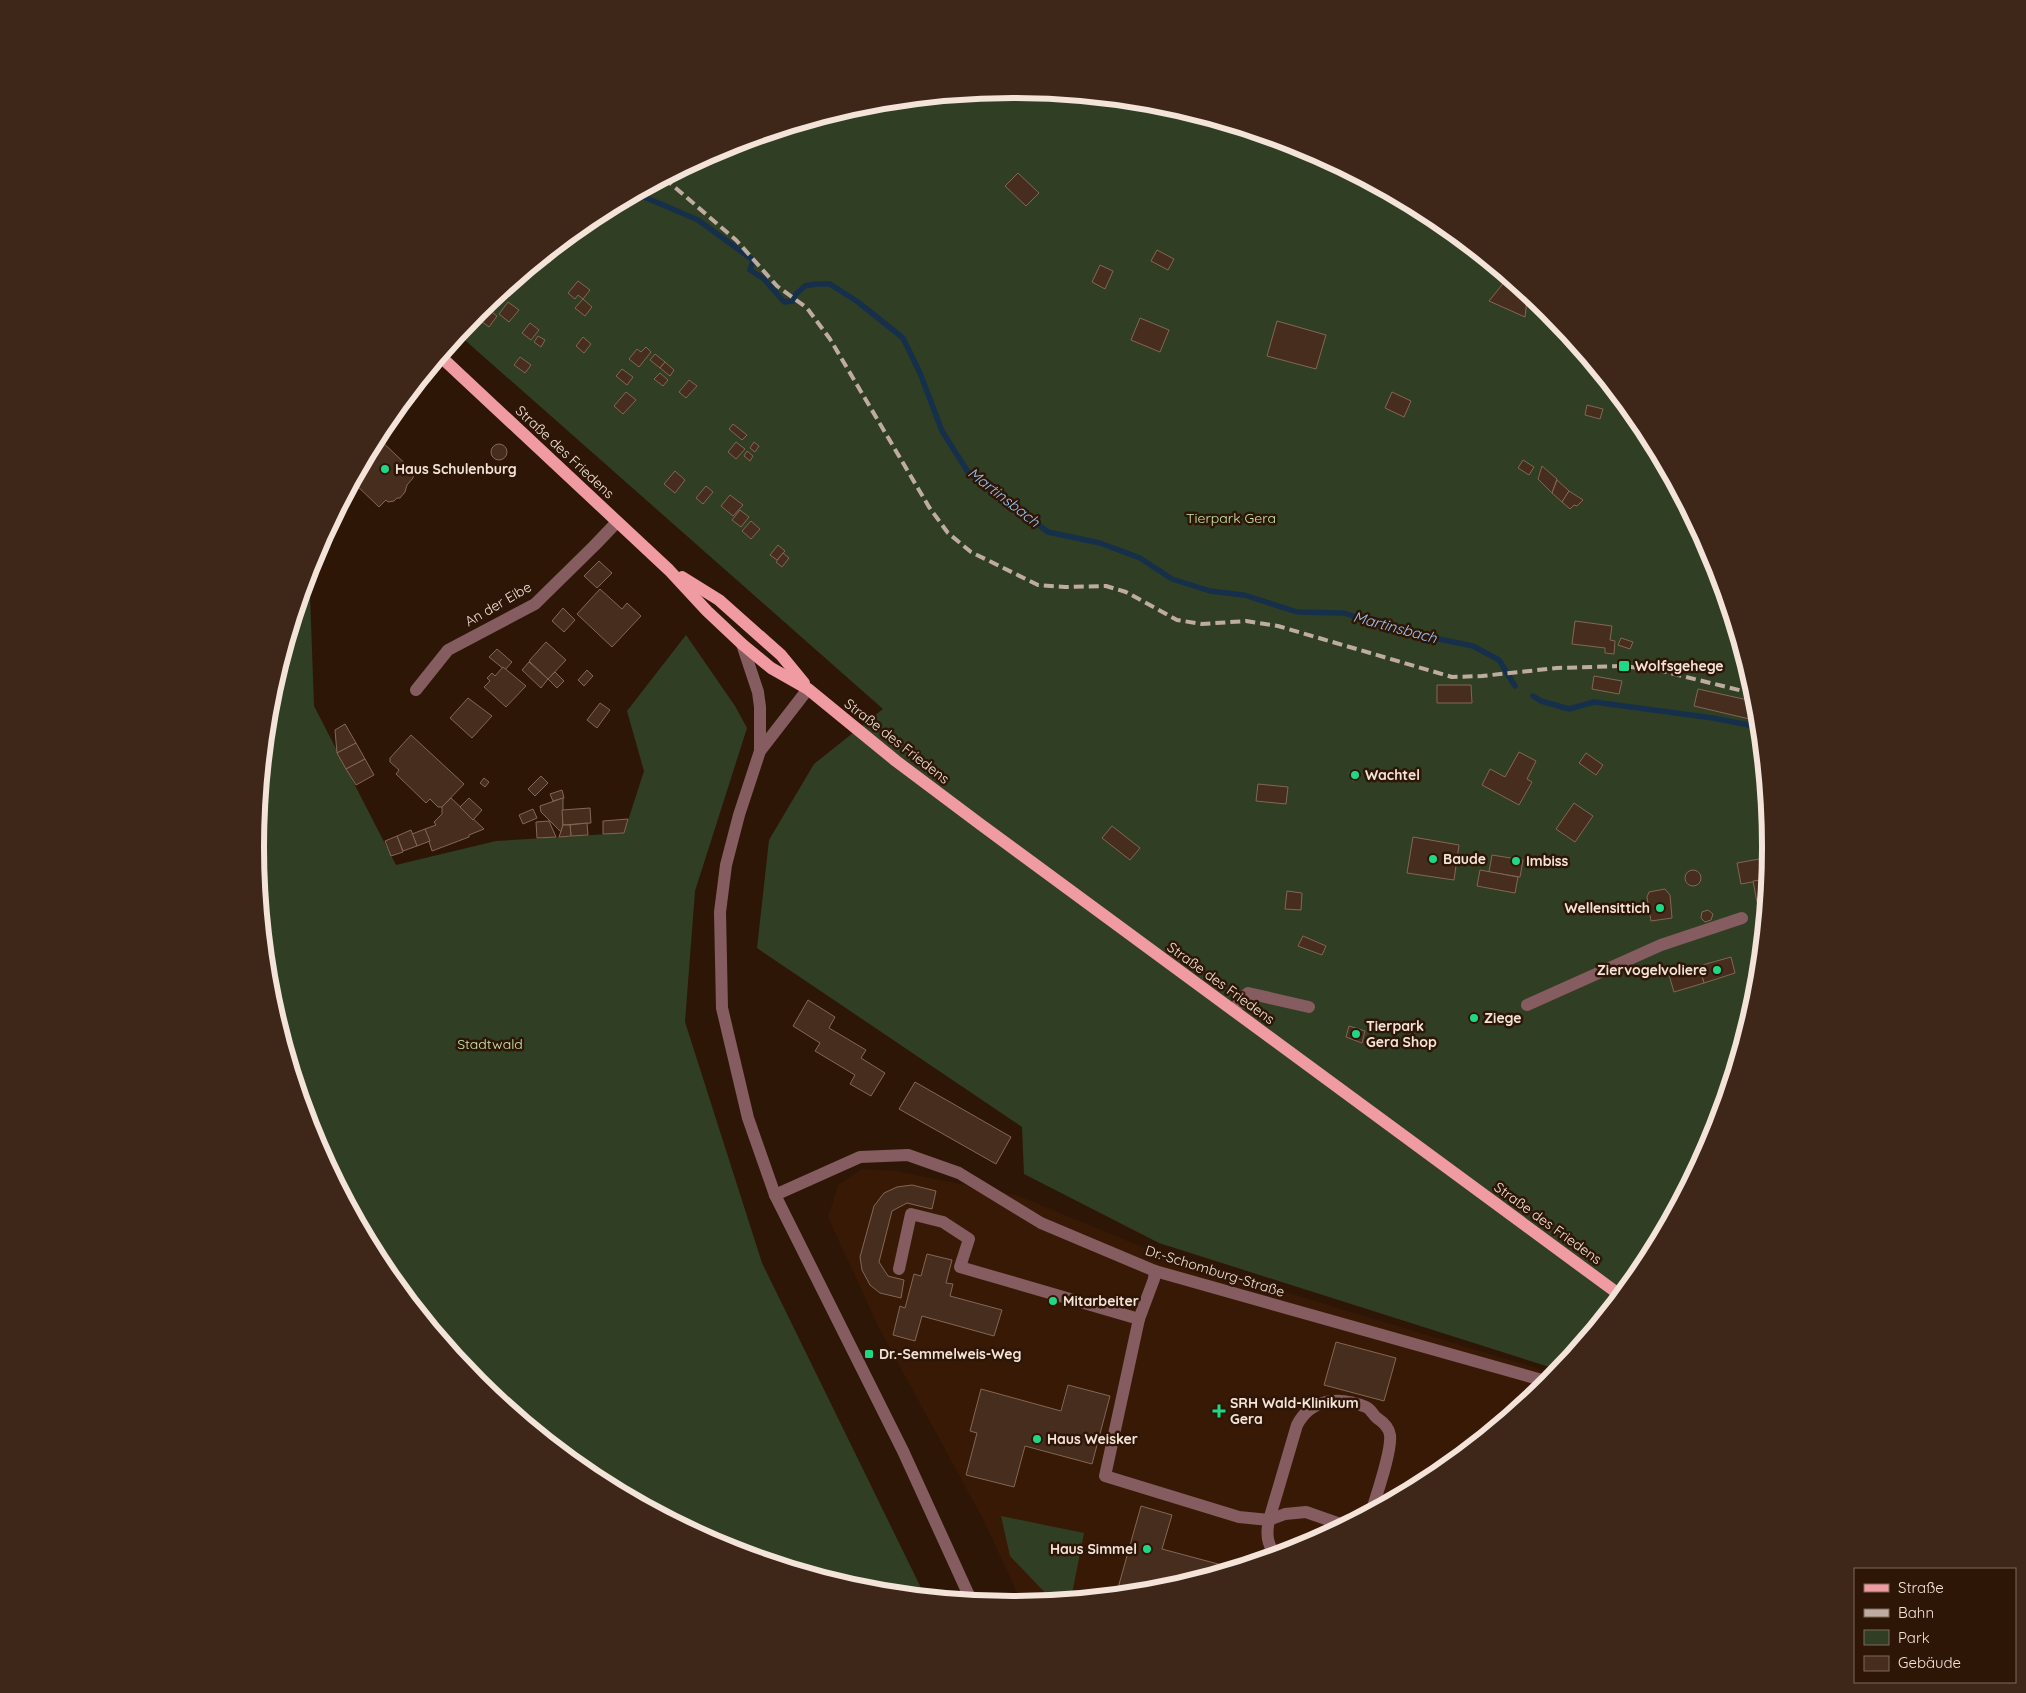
<svg xmlns="http://www.w3.org/2000/svg" width="2026" height="1693" font-family="Quicksand,sans-serif">
  <style>
    .built { fill: #371906 }
    .green { fill: #303f23 }
    .lines { fill: none; stroke-linecap: round; stroke-linejoin: round }
    .stream { stroke: #16304b; stroke-width: 5.5 }
    .building { fill: #472d1e; stroke: #846655 }
    .minor { stroke: #855c5f; stroke-width: 12 }
    .major { stroke: #f09ba2; stroke-width: 12 }
    .rail { stroke: #bfaca0; stroke-width: 4; stroke-dasharray: 10 5; stroke-linecap: butt }
    .poi-dot { fill: #1fd887; stroke: #2e1607; stroke-width: 2 }
    .labels { text-anchor: middle; dominant-baseline: central; stroke-width: 5; stroke-linejoin: round; paint-order: stroke }
    .street-label { font-size: 14px; fill: #f4e3d9; stroke: #2e1607 }
    .poi-label { font-size: 14px; font-weight: bold; fill: #f4e3d9; stroke: #2e1607; text-anchor: start }
    .park-label { font-size: 14px; fill: #c4e7aa; stroke: #2e1607 }
    .water-label { font-size: 15px; font-style: italic; fill: #99c8fd; stroke: #2e1607 }
    .rim { fill: none; stroke: #f4e3d9; stroke-width: 6 }
  </style>
  <rect width="100%" height="100%" fill="#2e1607"/>
  <path class="built" d="M862 1169 896 1171 1019 1196 1159 1254 1556 1374 1549 1383 1434 1477 1303 1547 1161 1590 1022 1603 983 1519 879 1328 828 1217 838 1185Z"/>
  <g class="green">
    <path d="M1013 89 1161 103 1303 147 1434 217 1549 311 1643 426 1713 557 1756 699 1771 847 1756 995 1713 1137 1643 1268 1559 1370 1159 1243 1024 1174 1022 1127 757 948 769 840 814 764 883 709 458 334 477 310 592 216 723 146 865 103Z"/>
    <path d="M305 582 310 594 314 706 396 865 496 841 624 833 644 771 627 711 686 635 735 706 747 728 695 891 685 1022 762 1263 925 1596 865 1590 723 1546 592 1476 477 1382 383 1267 313 1136 270 994 255 846 270 698Z"/>
    <path d="M1001 1516 1084 1533 1071 1599 1052 1600 1010 1556Z"/>
  </g>
  <g class="lines">
    <g class="stream">
      <path d="M635 193 698 220 753 260 750 270 764 279 784 302 793 301 796 294 805 286 815 284H830L858 302 903 338 920 373 942 431 968 472 1048 532 1100 543 1140 558 1172 579 1210 591 1244 595 1297 612 1344 613 1399 631 1473 646 1499 660 1515 686"/>
      <path d="M1533 696 1541 701 1569 709 1594 702 1713 718 1759 727"/>
    </g>
  </g>
  <g class="building">
    <path d="M1018 173 1039 193 1026 206 1005 186Z"/>
    <path d="M1157 250 1174 259 1168 270 1151 261Z"/>
    <path d="M550 251 556 256 549 263 542 257Z"/>
    <path d="M1100 265 1113 271 1105 289 1092 282Z"/>
    <path d="M578 281 590 290 583 299 578 295 575 299 568 293Z"/>
    <path d="M1505 281 1521 288 1518 296 1527 300 1525 317 1489 301Z"/>
    <path d="M583 299 592 307 585 316 575 308Z"/>
    <path d="M508 302 519 310 509 322 499 314Z"/>
    <path d="M489 310 497 316 489 327 481 321Z"/>
    <path d="M1140 318 1169 330 1160 352 1131 340Z"/>
    <path d="M1277 321 1326 335 1316 369 1267 356Z"/>
    <path d="M530 323 539 330 531 340 522 333Z"/>
    <path d="M538 336 545 340 541 347 534 342Z"/>
    <path d="M583 337 591 344 584 353 576 346Z"/>
    <path d="M646 347 651 352 639 367 629 359 637 349 641 352Z"/>
    <path d="M655 354 665 362 660 368 650 360Z"/>
    <path d="M520 357 531 365 525 373 514 365Z"/>
    <path d="M665 362 674 370 670 376 660 368Z"/>
    <path d="M622 369 633 377 627 385 616 376Z"/>
    <path d="M660 373 668 380 663 386 654 379Z"/>
    <path d="M689 380 697 386 686 398 679 392Z"/>
    <path d="M626 392 636 400 623 414 614 406Z"/>
    <path d="M1392 392 1411 401 1404 417 1385 408Z"/>
    <path d="M1587 405 1603 409 1600 419 1585 415Z"/>
    <path d="M733 424 747 435 742 440 729 429Z"/>
    <path d="M377 437 414 472 413 478 407 485 405 492 400 498H397L394 501 388 502 386 500 379 507 353 482Z"/>
    <path d="M736 442 745 449 736 459 728 452Z"/>
    <path d="M754 442 759 446 755 452 750 448Z"/>
    <circle cx="499" cy="452" r="8"/>
    <path d="M747 451 753 456 750 461 744 456Z"/>
    <path d="M1523 460 1534 467 1529 475 1518 468Z"/>
    <path d="M1542 466 1557 479 1552 493 1538 479Z"/>
    <path d="M675 471 685 480 675 493 664 484Z"/>
    <path d="M1557 480 1569 491 1562 502 1552 493Z"/>
    <path d="M706 486 713 492 703 504 696 498Z"/>
    <path d="M1569 491 1583 500 1577 506 1574 505 1570 509 1562 502Z"/>
    <path d="M730 495 743 505 733 516 721 506Z"/>
    <path d="M740 510 749 517 741 527 732 520Z"/>
    <path d="M751 521 760 529 751 539 742 531Z"/>
    <path d="M778 545 785 551 777 560 770 555Z"/>
    <path d="M783 553 789 558 782 567 776 562Z"/>
    <path d="M599 561 612 573 597 588 584 576Z"/>
    <path d="M600 589 622 609 627 603 641 616 612 647 577 614Z"/>
    <path d="M563 608 575 620 564 632 552 621Z"/>
    <path d="M1575 621 1612 626 1610 640 1615 641 1614 654 1605 653V648L1572 644Z"/>
    <path d="M1621 638 1633 642 1630 649 1618 645Z"/>
    <path d="M546 642 566 660 548 679 529 661Z"/>
    <path d="M497 649 512 662 505 670 489 657Z"/>
    <path d="M529 662 548 679 541 688 522 670Z"/>
    <path d="M503 667 526 686 506 707 484 687 490 681 487 678 492 673 495 676Z"/>
    <path d="M587 670 593 676 584 686 578 680Z"/>
    <path d="M555 672 564 681 557 688 548 679Z"/>
    <path d="M1594 676 1622 681 1619 694 1592 689Z"/>
    <path d="M1437 685H1471L1472 703H1437Z"/>
    <path d="M1750 685 1752 686 1757 702 1747 700Z"/>
    <path d="M1698 689 1757 702 1758 721 1694 706Z"/>
    <path d="M468 698 492 716 472 738 450 718Z"/>
    <path d="M600 703 610 710 597 728 587 720Z"/>
    <path d="M345 724 356 743 337 753 335 730Z"/>
    <path d="M411 735 464 784 442 807H438L430 799 426 803 396 774 399 770 390 762V758Z"/>
    <path d="M356 743 365 759 346 769 337 753Z"/>
    <path d="M1519 752 1536 761 1527 779 1532 782 1519 805 1482 785 1490 769 1505 777Z"/>
    <path d="M1586 753 1603 765 1596 775 1579 763Z"/>
    <path d="M365 759 374 775 356 785 346 769Z"/>
    <path d="M1356 770 1360 778 1353 781 1349 773Z"/>
    <path d="M541 776 548 783 535 796 528 789Z"/>
    <path d="M484 778 489 782 485 787 480 783Z"/>
    <path d="M1258 784 1288 787 1286 804 1256 801Z"/>
    <path d="M562 790 564 798 553 801 550 794Z"/>
    <path d="M451 798 484 829 469 835V837L432 851 425 829 436 825 434 822 442 814V807Z"/>
    <path d="M469 798 482 810 473 820 460 807Z"/>
    <path d="M563 798V825L561 832 541 812 540 806Z"/>
    <path d="M1574 803 1593 816 1575 842 1556 829Z"/>
    <path d="M590 808 591 823 563 825 562 810Z"/>
    <path d="M533 809 537 818 523 824 519 815Z"/>
    <path d="M628 819 624 833 603 834V821Z"/>
    <path d="M549 821 556 837 537 838 536 822Z"/>
    <path d="M587 823 588 835 571 836 570 825Z"/>
    <path d="M563 825H570L571 836 559 837Z"/>
    <path d="M1112 826 1140 848 1130 860 1102 838Z"/>
    <path d="M425 829 430 841 417 846 412 834Z"/>
    <path d="M411 830 417 846 403 851 397 836Z"/>
    <path d="M397 836 403 852 391 856 385 841Z"/>
    <path d="M1413 837 1459 845 1454 880 1407 873Z"/>
    <path d="M1492 855 1523 860 1520 877 1489 872Z"/>
    <path d="M1765 858 1766 865H1769L1768 879 1741 884 1737 863Z"/>
    <circle cx="1693" cy="878" r="8"/>
    <path d="M1480 870 1518 877 1515 893 1477 886Z"/>
    <path d="M1768 879 1765 901 1757 902 1753 881Z"/>
    <path d="M1665 889 1670 895 1672 918 1651 921 1647 897 1649 892Z"/>
    <path d="M1287 891 1302 893 1301 910 1285 909Z"/>
    <path d="M1708 910 1713 914 1711 920 1705 922 1701 918 1702 912Z"/>
    <path d="M1303 936 1326 946 1322 955 1298 946Z"/>
    <path d="M1731 957 1735 973 1704 983 1699 966Z"/>
    <path d="M1699 966 1704 983 1674 992 1669 975Z"/>
    <path d="M808 1000 835 1017 829 1028 866 1050 861 1058 885 1073 871 1096 850 1084 855 1075 815 1051 820 1043 793 1026Z"/>
    <path d="M1349 1026 1365 1031 1362 1043 1346 1037Z"/>
    <path d="M915 1082 1011 1137 996 1164 899 1109Z"/>
    <path d="M912 1185 936 1191 932 1209 907 1203 892 1211 879 1262 888 1276 904 1280 901 1298 880 1293 870 1285 862 1270 860 1257 874 1206 884 1193 897 1187Z"/>
    <path d="M927 1254 952 1260 946 1283 953 1284 950 1296 1002 1310 994 1336 922 1316 915 1341 893 1335 900 1306 905 1308 914 1274 921 1276Z"/>
    <path d="M1336 1342 1396 1358 1384 1401 1324 1385Z"/>
    <path d="M1068 1385 1110 1396 1092 1464 1025 1446 1014 1487 966 1475 977 1433 970 1431 981 1389 1061 1411Z"/>
    <path d="M1141 1506 1172 1515 1162 1549 1233 1568 1161 1590 1135 1592 1118 1588Z"/>
  </g>
  <g class="lines">
    <g class="minor">
      <path d="M742 644 758 692 760 707V751"/>
      <path d="M808 689 760 751 739 815 726 865 720 912 722 1008 748 1118 775 1195 903 1451 971 1600"/>
      <path d="M416 690 448 650 535 604 595 545 617 522"/>
      <path d="M1527 1005 1661 945 1742 918"/>
      <path d="M1233 1010 1248 993 1309 1007"/>
      <path d="M775 1195 860 1157 908 1155 959 1173 1041 1223 1155 1271 1549 1382"/>
      <path d="M899 1269 911 1214 943 1222 969 1239 960 1267 1139 1319"/>
      <path d="M1155 1271 1154 1279 1139 1319 1105 1476 1239 1517 1269 1520C1266 1534 1267 1543 1275 1555"/>
      <path d="M1269 1520 1297 1425C1311 1398 1340 1396 1366 1407 1371 1409 1373 1415 1377 1418 1383 1422 1389 1427 1390 1435 1392 1451 1377 1493 1372 1510"/>
      <path d="M1269 1520 1285 1514 1306 1512 1343 1525"/>
    </g>
    <g class="major">
      <path d="M440 356 669 570 707 611 742 644 771 668 808 689 896 761 980 824 1620 1295"/>
      <path d="M682 577 719 600 781 655 804 683"/>
    </g>
    <path class="rail" d="M664 178 736 240 777 286 807 308 830 339 929 507 948 533 971 552 1038 585 1065 587 1106 586 1126 592 1177 620 1202 624 1246 621 1278 626 1452 677 1482 676 1557 668 1624 666 1662 671 1755 694"/>
  </g>
  <g class="poi-dot">
    <circle cx="385" cy="469" r="5"/>
    <rect x="1618" y="660" width="12" height="12" rx="2.5"/>
    <circle cx="1355" cy="775" r="5"/>
    <circle cx="1433" cy="859" r="5"/>
    <circle cx="1516" cy="861" r="5"/>
    <circle cx="1660" cy="908" r="5"/>
    <circle cx="1717" cy="970" r="5"/>
    <circle cx="1474" cy="1018" r="5"/>
    <circle cx="1356" cy="1034" r="5"/>
    <circle cx="1053" cy="1301" r="5"/>
    <rect x="864" y="1349" width="10" height="10" rx="2.5"/>
    <path d="M1216.5 1403.5h5v5h5v5h-5v5h-5v-5h-5v-5h5z"/>
    <circle cx="1037" cy="1439" r="5"/>
    <circle cx="1147" cy="1549" r="5"/>
  </g>
  <g class="labels">
    <g class="street-label">
      <text transform="translate(565 452) rotate(43)">Straße des Friedens</text>
      <text transform="translate(498 604) rotate(-30)">An der Eibe</text>
      <text transform="translate(897 741) rotate(38)">Straße des Friedens</text>
      <text transform="translate(1221 983) rotate(36)">Straße des Friedens</text>
      <text transform="translate(1548 1223) rotate(36)">Straße des Friedens</text>
      <text transform="translate(1215 1271) rotate(17)">Dr.-Schomburg-Straße</text>
    </g>
    <g class="poi-label">
      <text x="395" y="469">Haus Schulenburg</text>
      <text x="1635" y="666">Wolfsgehege</text>
      <text x="1365" y="775">Wachtel</text>
      <text x="1443" y="859">Baude</text>
      <text x="1526" y="861">Imbiss</text>
      <text x="1650" y="908" text-anchor="end">Wellensittich</text>
      <text x="1707" y="970" text-anchor="end">Ziervogelvoliere</text>
      <text x="1484" y="1018">Ziege</text>
      <text x="1366" y="1026">Tierpark<tspan x="1366" dy="16">Gera Shop</tspan></text>
      <text x="1063" y="1301">Mitarbeiter</text>
      <text x="879" y="1354">Dr.-Semmelweis-Weg</text>
      <text x="1230" y="1403">SRH Wald-Klinikum<tspan x="1230" dy="16">Gera</tspan></text>
      <text x="1047" y="1439">Haus Weisker</text>
      <text x="1137" y="1549" text-anchor="end">Haus Simmel</text>
    </g>
    <g class="park-label">
      <text x="1231" y="518">Tierpark Gera</text>
      <text x="490" y="1044">Stadtwald</text>
    </g>
    <g class="water-label">
      <text transform="translate(1004 497) rotate(38)">Martinsbach</text>
      <text transform="translate(1395 627) rotate(15)">Martinsbach</text>
    </g>
  </g>
  <path d="M0 0H2026V1693H0ZM264 847a749 749 0 1 1 1498 0a749 749 0 1 1-1498 0Z" fill="#3e2618" fill-rule="evenodd"/>
  <path class="rim" d="M264 847a749 749 0 1 1 1498 0a749 749 0 1 1-1498 0Z"/>
  <rect x="1854" y="1568" width="162" height="115" fill="#2e1607" stroke="#7d685b"/>
  <rect x="1864" y="1584" width="25" height="8" fill="#f09ba2" stroke="#7d685b"/>
  <text x="1898" y="1593" font-size="15" fill="#f4e3d9">Straße</text>
  <rect x="1864" y="1609" width="25" height="8" fill="#bfaca0" stroke="#7d685b"/>
  <text x="1898" y="1618" font-size="15" fill="#f4e3d9">Bahn</text>
  <rect x="1864" y="1630" width="25" height="15" fill="#303f23" stroke="#7d685b"/>
  <text x="1898" y="1643" font-size="15" fill="#f4e3d9">Park</text>
  <rect x="1864" y="1656" width="25" height="15" fill="#472d1e" stroke="#7d685b"/>
  <text x="1898" y="1668" font-size="15" fill="#f4e3d9">Gebäude</text>
</svg>
